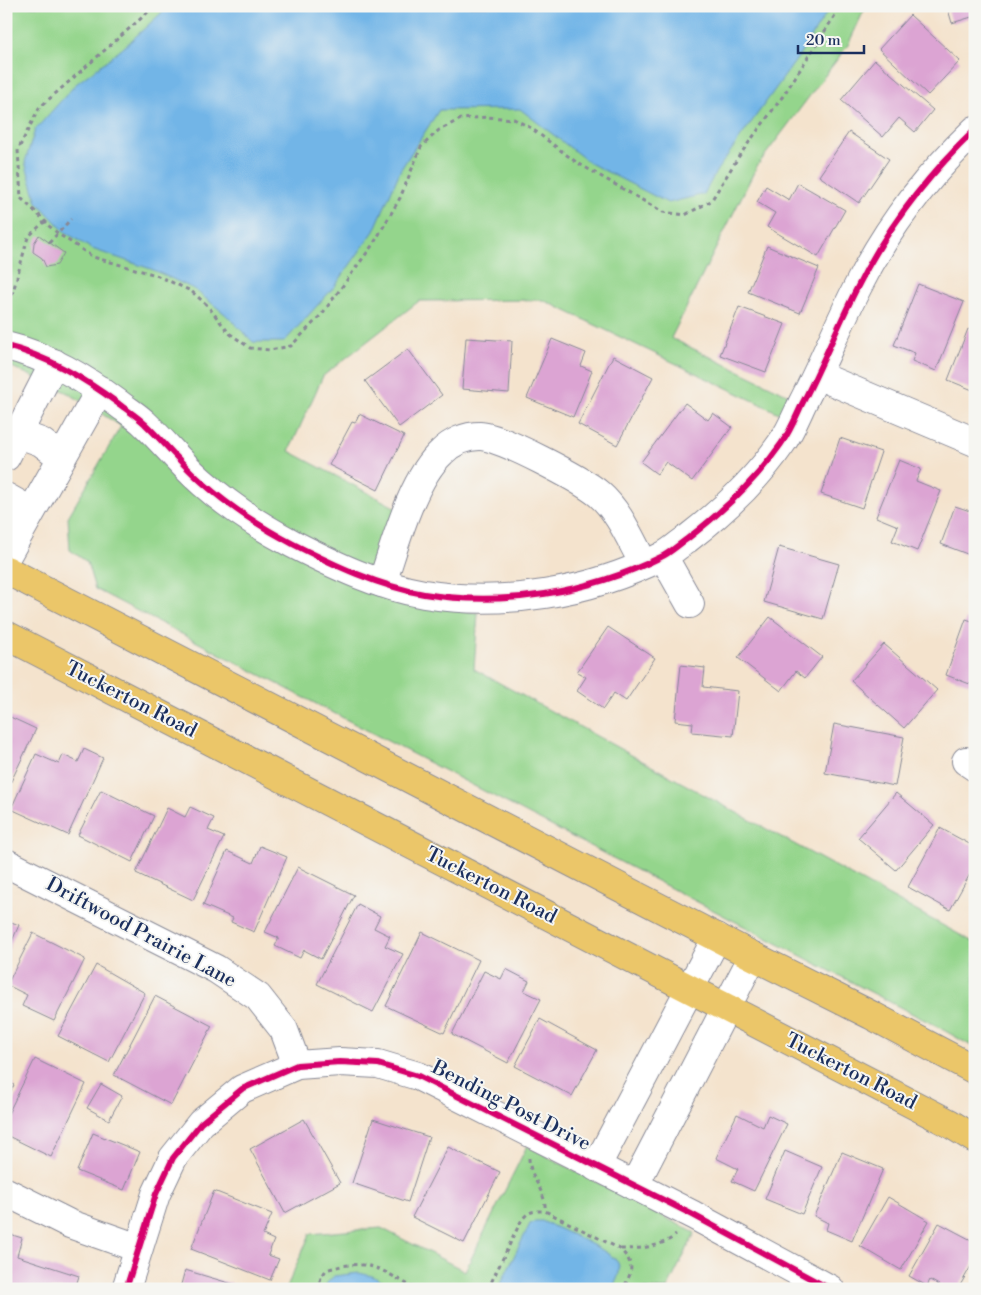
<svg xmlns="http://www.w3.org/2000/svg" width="981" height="1295" font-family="'Libre Bodoni',serif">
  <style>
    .green { fill: #94d58c; stroke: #588275 }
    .water { fill: #72b5e7; stroke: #4672a2 }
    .building { fill: #dca4d3 }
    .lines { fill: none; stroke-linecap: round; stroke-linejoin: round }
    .minor-casing { stroke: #888996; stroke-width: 30 }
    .major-casing { stroke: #888996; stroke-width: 30 }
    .path { stroke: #888996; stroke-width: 3; stroke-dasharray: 4 4; stroke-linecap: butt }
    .minor { stroke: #fff; stroke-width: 28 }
    .major { stroke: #ebc669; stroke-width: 28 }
    .cycleway-casing { stroke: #f6f6f2; stroke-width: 9 }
    .cycleway { stroke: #d6006c; stroke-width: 6 }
    .labels { text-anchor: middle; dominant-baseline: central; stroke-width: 4; stroke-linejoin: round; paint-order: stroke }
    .street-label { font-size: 20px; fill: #1b2f5e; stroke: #f6f6f2 }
  </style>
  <rect width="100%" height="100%" fill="#f6f6f2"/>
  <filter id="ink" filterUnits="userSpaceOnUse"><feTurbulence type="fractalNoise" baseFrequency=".02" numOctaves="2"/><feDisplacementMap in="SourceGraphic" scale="10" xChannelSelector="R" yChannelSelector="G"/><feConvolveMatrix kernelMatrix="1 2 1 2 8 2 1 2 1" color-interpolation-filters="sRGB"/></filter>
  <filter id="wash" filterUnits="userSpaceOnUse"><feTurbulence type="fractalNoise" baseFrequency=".0096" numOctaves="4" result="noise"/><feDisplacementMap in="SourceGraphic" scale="20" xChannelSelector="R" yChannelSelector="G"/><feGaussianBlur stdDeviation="1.12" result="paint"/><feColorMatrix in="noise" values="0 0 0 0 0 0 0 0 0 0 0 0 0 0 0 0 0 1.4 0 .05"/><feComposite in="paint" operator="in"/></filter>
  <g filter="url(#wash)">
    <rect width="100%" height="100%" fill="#f4e3cd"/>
    <g class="green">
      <path d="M6 6H866L848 45 757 166 671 338 791 396 781 414 543 300 419 301 323 376 289 451 400 510 362 591 409 603 478 613 474 669 975 943V1048L940 1028 95 589 87 562 70 550 68 517 121 426 68 393 12 367 6 377Z"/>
      <path d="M527 1146 695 1233 667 1289H286L310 1234 381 1228 465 1271Z"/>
    </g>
    <g class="water">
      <path d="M169 6H831L799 56 717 170 704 194 668 203 590 163 520 109 439 110 401 169 374 231 335 286 284 342H253L225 314 194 289 151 269 92 249 65 232 37 202 25 162 35 130 76 84 122 49Z"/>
      <path d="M535 1221H542C556 1228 613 1251 618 1263 622 1272 616 1281 612 1289H498L530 1224Z"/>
      <path d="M359 1273 372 1276 396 1289H326L327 1283 334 1276Z"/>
    </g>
    <g id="blocks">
      <g class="building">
        <path d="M947 6H975V16L952 23Z"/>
        <path d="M910 15 960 61 928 95 879 49Z"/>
        <path d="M875 60 933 110 915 132 899 118 883 137 841 100Z"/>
        <path d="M849 132 889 159 859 203 819 176Z"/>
        <path d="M798 183 845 210 818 257 767 227 775 213 757 202 766 186 789 200Z"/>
        <path d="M39 235 64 253 57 265 46 267 42 258 33 252 34 243Z"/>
        <path d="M767 246 819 268 800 313 748 292Z"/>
        <path d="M918 284 964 302 936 371 912 361 915 353 894 345Z"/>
        <path d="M739 307 785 324 766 372 720 355Z"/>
        <path d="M968 329 975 332V391L948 380Z"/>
        <path d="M466 338 512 341 509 393 462 389Z"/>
        <path d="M552 339 586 353 581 366 592 371 573 417 527 398Z"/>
        <path d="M408 349 442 395 399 427 365 381Z"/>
        <path d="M613 356 653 377 617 445 578 424Z"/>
        <path d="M685 403 708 420 713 413 732 427 692 481 666 462 657 474 641 462Z"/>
        <path d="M359 414 404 436 378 490 329 465 352 422 355 423Z"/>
        <path d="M840 438 881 452 862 508 821 494Z"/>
        <path d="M899 460 921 469 916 481 941 491 917 551 892 541 898 526 876 517Z"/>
        <path d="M955 506 973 512 975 508V557L941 544Z"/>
        <path d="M779 547 839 564 823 619 764 602Z"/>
        <path d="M770 617 822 657 805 678 796 671 781 691 738 658Z"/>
        <path d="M966 619 975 622V686L946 675Z"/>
        <path d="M608 627 655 658 626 701 614 693 603 709 577 691 586 677 577 672Z"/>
        <path d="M884 644 937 690 904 728 851 681Z"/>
        <path d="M681 665 705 668 703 687 738 691 733 736 692 732 693 723 675 721Z"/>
        <path d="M6 715 36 729 6 792Z"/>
        <path d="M834 724 904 737 895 786 825 773Z"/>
        <path d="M84 749 103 758 68 835 11 809 36 754 59 764 63 755 78 762Z"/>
        <path d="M101 790 154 816 132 862 78 835Z"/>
        <path d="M896 793 934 825 896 870 858 838Z"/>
        <path d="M190 807 214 818 208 830 224 837 193 900 136 873 167 808 185 817Z"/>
        <path d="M940 828 975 847V865L950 910 908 887Z"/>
        <path d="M260 846 287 857 254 932 231 922 233 918 203 905 227 851 253 863Z"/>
        <path d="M298 867 354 895 321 959 304 950 300 958 275 946 279 938 265 932Z"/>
        <path d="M358 904 380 916 374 928 390 936 385 946 403 954 373 1012 317 984Z"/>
        <path d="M6 920 19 925 6 955Z"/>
        <path d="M422 932 479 960 444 1033 386 1006Z"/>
        <path d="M33 933 85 959 54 1021 22 1006 27 995 7 985Z"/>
        <path d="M96 965 145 993 109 1062 58 1036Z"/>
        <path d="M506 969 529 981 524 991 541 999 508 1063 452 1034 484 971 501 979Z"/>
        <path d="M155 996 212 1026 171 1105 114 1075Z"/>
        <path d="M540 1019 597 1050 572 1096 515 1066Z"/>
        <path d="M35 1059 86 1084 51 1157 6 1135V1118Z"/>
        <path d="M6 1081 14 1085 6 1100Z"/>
        <path d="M101 1084 122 1096 109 1120 87 1108Z"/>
        <path d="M737 1114 763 1127 768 1115 787 1124 754 1191 732 1181 738 1169 716 1158Z"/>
        <path d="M304 1119 340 1183 285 1213 250 1149Z"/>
        <path d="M373 1119 429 1137 408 1202 352 1183Z"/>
        <path d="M93 1133 140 1152 124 1190 77 1171Z"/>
        <path d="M448 1147 500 1172 464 1243 412 1217Z"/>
        <path d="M785 1151 822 1167 802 1214 765 1199Z"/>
        <path d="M842 1152 883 1169 852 1241 826 1230 828 1223 814 1216Z"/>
        <path d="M214 1191 272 1214 263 1235 274 1240 268 1255 279 1259 270 1280 191 1249Z"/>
        <path d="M888 1197 929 1221 901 1270 860 1246Z"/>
        <path d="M939 1223 975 1242V1259L958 1289H946L930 1280 927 1286 909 1276Z"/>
        <path d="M6 1233 22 1238 17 1256 79 1276 75 1289H6V1278L9 1268 6 1267Z"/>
        <path d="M185 1270 246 1288V1289H182L180 1288Z"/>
      </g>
    </g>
  </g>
  <g filter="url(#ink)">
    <use href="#blocks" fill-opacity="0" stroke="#888996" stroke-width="1"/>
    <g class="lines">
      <defs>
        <g id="minor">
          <path d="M6 346C48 356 85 379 119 404 128 411 137 416 145 424 165 443 182 465 203 483 230 507 261 527 293 544 334 565 378 586 424 594 503 607 589 593 661 557 670 553 678 545 687 539 722 512 756 480 781 444 790 432 796 417 802 404 822 366 837 327 857 288 886 229 927 176 975 130"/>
          <path d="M817 375 975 442"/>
          <path d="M19 434 41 442 61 457"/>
          <path d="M6 457 54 363"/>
          <path d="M6 497 31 511"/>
          <path d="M663 556 690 604"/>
          <path d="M6 557 100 390"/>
          <path d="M382 583C395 545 412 479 442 452 452 442 466 436 480 436 500 436 582 480 599 494 620 512 631 541 644 564"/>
          <path d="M966 761 975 767"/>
          <path d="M6 863 216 969 258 997 284 1030 297 1065"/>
          <path d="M596 1167 717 937"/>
          <path d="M634 1186 753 956"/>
          <path d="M6 1192 70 1224 138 1248"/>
          <path d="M126 1289 156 1194 173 1158 201 1123 242 1089 297 1065 340 1062 378 1064 418 1076 693 1215 830 1289"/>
        </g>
        <g id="major">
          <path d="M6 570 753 956 871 1015 975 1070"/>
          <path d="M6 635 949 1123 975 1139"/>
        </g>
      </defs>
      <use href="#minor" class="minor-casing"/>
      <use href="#major" class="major-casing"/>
      <g class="path">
        <path d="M47 223 21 198 18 150 39 108 155 6"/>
        <path d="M49 243 71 219"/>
        <path d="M6 310 13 292 28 237 44 222 60 235 93 257 156 275 191 291 207 305 229 333 250 348 270 350 291 346 322 314 374 243 400 198 421 147 439 130 461 119 487 117 514 119 531 128 576 162 663 212 685 215 711 201 739 156 783 96 841 6"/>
        <path d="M529 1158C529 1177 547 1192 545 1211"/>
        <path d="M621 1249C639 1249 662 1247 676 1235"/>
        <path d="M317 1289 321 1278 326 1270C369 1257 379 1269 416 1289"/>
        <path d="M488 1289 520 1223C527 1211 532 1211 545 1211L620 1249C635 1265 633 1270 623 1289"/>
      </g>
      <use href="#minor" class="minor"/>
      <use href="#major" class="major"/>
      <defs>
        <g id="cycleway">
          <path d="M6 346C48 356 85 379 119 404 128 411 137 416 145 424 165 443 182 465 203 483 230 507 261 527 293 544 334 565 378 586 424 594 503 607 589 593 661 557 670 553 678 545 687 539 722 512 756 480 781 444 790 432 796 417 802 404 822 366 837 327 857 288 886 229 927 176 975 130"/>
          <path d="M126 1289 156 1194 173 1158 201 1123 242 1089 297 1065 340 1062 378 1064 418 1076 693 1215 830 1289"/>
        </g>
      </defs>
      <use href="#cycleway" class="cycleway-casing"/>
      <use href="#cycleway" class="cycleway"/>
    </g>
  </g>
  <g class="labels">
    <g class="street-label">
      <text transform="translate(131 700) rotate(27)">Tuckerton Road</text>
      <text transform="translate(491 886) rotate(27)">Tuckerton Road</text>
      <text transform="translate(141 933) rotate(28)">Driftwood Prairie Lane</text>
      <text transform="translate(851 1072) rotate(27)">Tuckerton Road</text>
      <text transform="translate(511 1106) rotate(27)">Bending Post Drive</text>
    </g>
  </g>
  <rect width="981" height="1295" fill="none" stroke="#f6f6f2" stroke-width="25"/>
  <path d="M798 45v8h66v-8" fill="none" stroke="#1b2f5e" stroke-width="2.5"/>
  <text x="806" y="45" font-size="15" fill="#1b2f5e" stroke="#f6f6f2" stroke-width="4" paint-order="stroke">20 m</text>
</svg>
